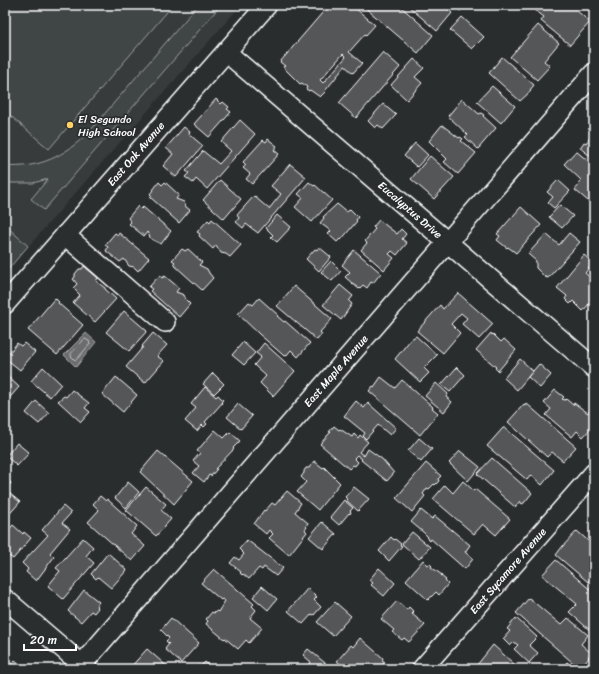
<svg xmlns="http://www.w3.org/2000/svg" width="599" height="674" font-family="Sriracha,sans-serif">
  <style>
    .built { fill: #373a3b }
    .green { fill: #414445; stroke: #a0a2a2 }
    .water { fill: #6a6c6d; stroke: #a6a7a7 }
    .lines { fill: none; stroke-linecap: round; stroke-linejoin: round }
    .shore { stroke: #c3c4c5; stroke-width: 1 }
    .building { fill: #555758; stroke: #fff; fill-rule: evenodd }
    .minor-casing { stroke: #fff; stroke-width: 22 }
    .minor { stroke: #2a2d2e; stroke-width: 19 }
    .poi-dot { fill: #ffd166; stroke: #2a2d2e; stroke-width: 1.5 }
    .labels { text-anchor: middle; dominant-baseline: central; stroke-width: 3.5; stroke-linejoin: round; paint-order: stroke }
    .poi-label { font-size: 11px; fill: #fff; stroke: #2a2d2e; text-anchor: start }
    .street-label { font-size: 11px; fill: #fff; stroke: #2a2d2e }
  </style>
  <rect width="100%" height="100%" fill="#2a2d2e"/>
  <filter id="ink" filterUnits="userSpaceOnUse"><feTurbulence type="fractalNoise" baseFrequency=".025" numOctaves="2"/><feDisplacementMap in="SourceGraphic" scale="8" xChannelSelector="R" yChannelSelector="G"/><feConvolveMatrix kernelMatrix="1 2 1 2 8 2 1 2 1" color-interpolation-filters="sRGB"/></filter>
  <g filter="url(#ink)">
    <path class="built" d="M5 5H241L5 273Z"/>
    <g class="green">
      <path d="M6 5H173L49 149 5 111Z"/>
      <path d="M198 5H221L44 210 31 199 48 179 33 183H5V166C39 169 65 156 89 132Z"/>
      <path d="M5 225 28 246 5 273Z"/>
    </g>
    <path class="water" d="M86 333 96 342 76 367 64 355Z"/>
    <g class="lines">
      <path class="shore" d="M85 339 89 341 90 344 77 359 75 360 71 356V354Z"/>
    </g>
    <g class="building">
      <path d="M329 5H354L355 6 354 7 375 25 366 35 365 34 349 52 362 63 353 73 345 66 325 91H326L320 97 310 90 309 91 306 89 307 87 302 83 300 84 283 67 285 66 280 62ZM343 54 346 57 323 83 320 80Z"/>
      <path d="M362 5H399L433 35 418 53Z"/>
      <path d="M407 5H443L452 13 437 31Z"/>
      <path d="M453 5H466L460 11Z"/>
      <path d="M539 5H570L590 22 570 45 541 21 544 17 535 10Z"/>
      <path d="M462 17 484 37 472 49 450 30Z"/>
      <path d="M538 25 559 43 544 61 550 66 537 80 510 57Z"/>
      <path d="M383 52 400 67 356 118 339 103Z"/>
      <path d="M502 57 534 85 530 90 531 91 520 101 489 73Z"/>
      <path d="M414 59 424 68 415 77 422 83 407 100 391 85Z"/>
      <path d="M492 86 515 106 501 123 477 102Z"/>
      <path d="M216 99 221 104 223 102 229 107 227 109 231 112 209 137 194 124Z"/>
      <path d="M462 99 479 114 481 113 484 115 483 116 496 128 478 149 465 137 468 135 448 116Z"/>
      <path d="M383 104 396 115 383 129 378 125 375 128 368 121Z"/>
      <path d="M240 120 255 134 207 189 196 179 193 183 185 177 189 173 186 171 203 151 219 164 231 151 221 142Z"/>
      <path d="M442 125 459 138 460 137 463 139 461 141 476 153 458 174 444 162 447 159 429 141Z"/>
      <path d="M184 127 190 132 189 134 203 146 176 177 163 166 173 154 166 148Z"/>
      <path d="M593 133 594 134V159L580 148 584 142 586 143Z"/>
      <path d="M268 139 277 146 274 150 279 154 252 184 246 179 250 174 243 168 246 165 243 162 263 140 266 142Z"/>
      <path d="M415 143 428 155 417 167 404 156Z"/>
      <path d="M576 151 594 166V206L575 190 580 184 578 183 581 180 564 164Z"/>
      <path d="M430 156 454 177 434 199 411 179Z"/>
      <path d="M290 164 306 177 258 233 246 224 243 228 236 222 239 218 237 215 254 196 269 209 281 194 271 186Z"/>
      <path d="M220 180 241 199 224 219 203 200Z"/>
      <path d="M558 180 570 191 554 208 548 203 553 197 547 192Z"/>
      <path d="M159 182 162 185 165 182 179 195 176 199 184 202 186 207 190 210 179 223 150 197 152 196 150 194Z"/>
      <path d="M309 182 314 186 315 185 332 200 312 222 295 207 303 198 298 194Z"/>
      <path d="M337 204 347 212 350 209 358 217 356 220 357 221 341 240 340 239 337 242 328 234 331 231 320 223 324 218 323 217Z"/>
      <path d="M560 205 573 216 562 228 549 217Z"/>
      <path d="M138 206 141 209 143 207 171 231 161 244 151 239 147 232 144 236 129 224 131 222 128 218Z"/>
      <path d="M521 207 541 225 516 253 508 247 507 248 497 240 500 236 497 234Z"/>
      <path d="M277 215 291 227 277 242 271 237 273 235 266 228Z"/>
      <path d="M212 219 241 245 230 257 226 254 221 253 216 245 213 249 199 236 200 234 197 232 208 220 210 222Z"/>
      <path d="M379 220 397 234 401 229 406 234 402 239 407 243 397 255 392 251 389 254 394 258 384 270 361 250 367 243 365 241 375 229 373 227Z"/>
      <path d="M115 233 118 235 119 233 149 258 138 271 134 267 129 266 124 259 120 262 106 251 108 247 105 245Z"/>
      <path d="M569 233 580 242 548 278 545 277 536 268V261L528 254 546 234 559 245Z"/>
      <path d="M319 247 331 257 319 271 306 259 315 249 317 250Z"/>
      <path d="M182 249 185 251 188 249 202 262 199 265 207 269 209 273 213 278 202 290 173 264 175 262 172 260Z"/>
      <path d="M354 250 381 273 373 283 371 282 367 288 363 285 359 289 345 277 350 272 342 265Z"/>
      <path d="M584 255 593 263 585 273 594 281V298L583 311 573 301 570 304 565 299 567 296 557 288Z"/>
      <path d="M331 261 341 271 332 281 321 272Z"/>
      <path d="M84 266 98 278 96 281 105 288V289L116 299 95 322 73 303 80 295 73 288 77 284 73 279 75 277V274L79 269H82Z"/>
      <path d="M160 275 162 278 165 276 179 288 176 292 184 295 186 300 190 304 179 317 150 291 152 289 149 287Z"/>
      <path d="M340 285 353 296 349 301 352 304 341 320 323 305Z"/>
      <path d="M294 286 332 319 320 332 322 334 317 340 277 306Z"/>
      <path d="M458 293 493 324 479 339 462 324 467 318 461 313 451 324 460 333 443 353 417 331 440 305 443 309Z"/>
      <path d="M55 298 59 302 58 303 83 325 57 355 28 330Z"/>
      <path d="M259 298 278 315 277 316 284 322 285 321 310 343 298 357 291 350 286 356 283 355 259 334 238 314 249 302 253 305Z"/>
      <path d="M124 311 147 331 129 351 106 332Z"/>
      <path d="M153 333 167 345 157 356 164 361 145 383 126 367 143 347 142 346Z"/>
      <path d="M491 333 492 335 493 334 501 342 504 339 516 350 498 371 495 368 496 367 476 350Z"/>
      <path d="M416 336 437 355 424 368 429 373 420 382 395 359 411 339Z"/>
      <path d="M243 342 255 353 244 365 232 355Z"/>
      <path d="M17 343 21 346 24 343 35 352 20 370 5 358Z"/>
      <path d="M264 343 295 371 273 396 260 383 266 376 254 365 261 357 256 353Z"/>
      <path d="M520 359 533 371 517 390 504 378Z"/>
      <path d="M539 364 551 375 540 388 528 377Z"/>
      <path d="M43 367 61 384 50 397 31 381Z"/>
      <path d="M457 367 465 375 450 392 441 385Z"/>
      <path d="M5 371 8 374 7 376 19 387 5 403Z"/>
      <path d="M213 373 224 384 214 394 203 384Z"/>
      <path d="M116 377 137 395 123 412 102 394Z"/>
      <path d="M381 377 395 388 402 380 433 407 432 408 438 413 420 435 369 391 373 386 374 387Z"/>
      <path d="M436 383 448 394 446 397 452 402 444 412 425 396Z"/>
      <path d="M205 387 216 397 218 395 223 400 221 402 222 403 205 422 207 424 204 427 202 425 197 431 185 421 196 408 191 404Z"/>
      <path d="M72 390 89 403 85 408 90 412 81 422 58 401 64 396 66 397Z"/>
      <path d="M555 390 564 397 562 399 565 400 566 399 573 405 574 403 588 413 591 409 594 412V425L583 437 577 431 572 437 546 415 551 409 544 403Z"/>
      <path d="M36 401 49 413 39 424 26 413Z"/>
      <path d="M356 401 364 408 368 403 396 428 390 435 378 425 366 439 363 436 365 433 344 416Z"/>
      <path d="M526 403 576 447 563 461 552 452 547 457 508 422 524 404 525 405Z"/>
      <path d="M238 404 252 416 241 429 227 417Z"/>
      <path d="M334 426 339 430 340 429 352 437 354 434 358 438 360 435 368 442 359 452 364 456 368 449 382 459 394 473 387 481 361 460 362 459 357 455 354 458 358 462 355 466 353 465 349 469 320 444 328 435 331 432H329Z"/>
      <path d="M503 428H505L554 470 542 485 531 475 527 480 487 446Z"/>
      <path d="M215 430 224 438 230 432 240 441 233 448 234 449 215 469H217L211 476 209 475 204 482 193 473 199 466 193 461 200 453 197 451Z"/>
      <path d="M419 438 432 449 421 462 408 451Z"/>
      <path d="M17 443 29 453 17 466 6 456Z"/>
      <path d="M158 451 193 481 174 504 140 472Z"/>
      <path d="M460 451 480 467 468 481 449 463Z"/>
      <path d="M492 458 532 493 524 503 522 504 520 501 515 507 477 474Z"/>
      <path d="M314 461 323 468 324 467 340 483 318 510 297 492 306 482 301 477 304 473V471L306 468H309Z"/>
      <path d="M426 463 441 476 438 479 439 481 435 485 434 484 429 489 427 488 423 494 425 496 412 512 396 498Z"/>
      <path d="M5 478 11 483 5 491Z"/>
      <path d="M463 481 474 491 475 489 510 519 496 535 483 524 474 534 433 499 445 485 453 493Z"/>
      <path d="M128 482 139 492 126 508 115 498Z"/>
      <path d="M146 487 166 504 161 510 171 519 156 536 126 510Z"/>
      <path d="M354 487 369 499 358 511 346 500 347 499 345 497Z"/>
      <path d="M287 491 301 503 295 512 308 523 306 526 307 527 305 530 307 532 289 555 269 538 273 534 269 530 266 534 254 524 264 510 265 511 272 503 275 505Z"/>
      <path d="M9 493 20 502 5 519V497Z"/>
      <path d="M100 496 106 501 107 499 137 526 131 534 145 546 132 561 88 522 99 510 93 504Z"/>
      <path d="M344 500 353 508 350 511 351 512 350 514 349 513 339 525 330 517Z"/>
      <path d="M63 506 71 513 62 523 70 529 50 553 54 557 36 581 26 572 28 569 22 563 48 535 42 530Z"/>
      <path d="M421 510 432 519 435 516 470 545 465 552 473 559 465 569 431 539 430 541 427 538 428 537 423 532 411 522Z"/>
      <path d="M322 522 336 534 323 549 309 537Z"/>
      <path d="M13 525 23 534 24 532 31 538 13 559 6 554 5 555V534Z"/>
      <path d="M577 531 594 546V575L588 582 556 555 562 547Z"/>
      <path d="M412 532 430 547 419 559 402 544Z"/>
      <path d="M391 537 394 540 395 539 401 544 400 545 402 546 389 561 379 551Z"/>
      <path d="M83 538 93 547 86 556 94 563 63 599 48 586 60 571 56 568Z"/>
      <path d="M247 540 283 568 276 576 264 567 262 570 259 568 249 579 243 574 242 575 240 573 241 572 230 563 235 557 239 560 244 554 239 549Z"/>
      <path d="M108 553 127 570 111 588 98 577 96 579 91 574Z"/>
      <path d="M423 560 428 565 430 564 432 566 431 567 442 575 441 576 446 580 445 581 448 584 439 595 436 592 428 600 406 580Z"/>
      <path d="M556 560 594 593V630L592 632 569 612 577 604 542 575Z"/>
      <path d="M379 568 395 583 384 596 371 585 373 583 369 580Z"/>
      <path d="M214 569 254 604 252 606 256 610 250 618 262 628 249 643 246 640 238 649 225 638 224 639 206 624 208 621 206 619 212 612 214 613 217 611 218 612 225 601 222 599 221 600 201 583Z"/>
      <path d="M262 586 277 599 268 610 253 597Z"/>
      <path d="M308 588 317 597 314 600 321 607 314 615 312 614 303 624 288 611Z"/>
      <path d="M84 590 99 602 96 606 98 608 94 613 91 611 81 622 68 611Z"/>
      <path d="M529 598 561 625 568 618 588 635 581 644 591 653 588 657 589 658 580 669 516 613Z"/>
      <path d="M397 601 407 610 409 607 414 612 412 614 425 625 409 642 404 638 402 640 392 632 394 630 381 619Z"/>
      <path d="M335 602 351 616 333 636 317 622Z"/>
      <path d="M171 618 199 643 181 663 165 649 169 644 166 641 169 638 161 630Z"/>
      <path d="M516 618 537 637 529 645 538 653 529 663 514 649 518 645 514 642 510 646 503 639 510 631 507 629Z"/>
      <path d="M360 638 383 658 382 660 385 662 379 669H346L337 661 351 645 353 647Z"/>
      <path d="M493 645 514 664 510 669H481L477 665Z"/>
      <path d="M147 649 170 669H129Z"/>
      <path d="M308 649 330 667 328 669H307L311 662 303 655Z"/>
      <path d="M15 660 26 669H7Z"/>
      <path d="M205 662 213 669H196L199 665 200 667Z"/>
      <path d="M567 662 575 669H561Z"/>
    </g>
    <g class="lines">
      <defs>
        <g id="minor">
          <path d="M226 52 594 368"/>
          <path d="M65 235 165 322"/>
          <path d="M5 304 267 5"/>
          <path d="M5 599 87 669"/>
          <path d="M78 669 594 73"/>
          <path d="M422 669 594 473"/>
        </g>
      </defs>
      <use href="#minor" class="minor-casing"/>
      <use href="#minor" class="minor"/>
    </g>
  </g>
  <circle class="poi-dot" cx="70" cy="125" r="4"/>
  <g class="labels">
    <g class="poi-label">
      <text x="78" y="119">El Segundo<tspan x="78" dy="13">High School</tspan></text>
    </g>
    <g class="street-label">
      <text transform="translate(136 154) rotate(-49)">East Oak Avenue</text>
      <text transform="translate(410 210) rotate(41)">Eucalyptus Drive</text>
      <text transform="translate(336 371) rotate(-49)">East Maple Avenue</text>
      <text transform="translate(508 571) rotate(-49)">East Sycamore Avenue</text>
    </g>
  </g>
  <rect width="599" height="674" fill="none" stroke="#2a2d2e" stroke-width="20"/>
  <rect x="10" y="10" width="579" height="654" fill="none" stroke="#fff" stroke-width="1.5" filter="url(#ink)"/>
  <path d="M24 644v6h52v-6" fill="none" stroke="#ffffff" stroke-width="2"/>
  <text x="30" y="644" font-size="12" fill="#ffffff" stroke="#2a2d2e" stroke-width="3" paint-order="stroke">20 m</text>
</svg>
